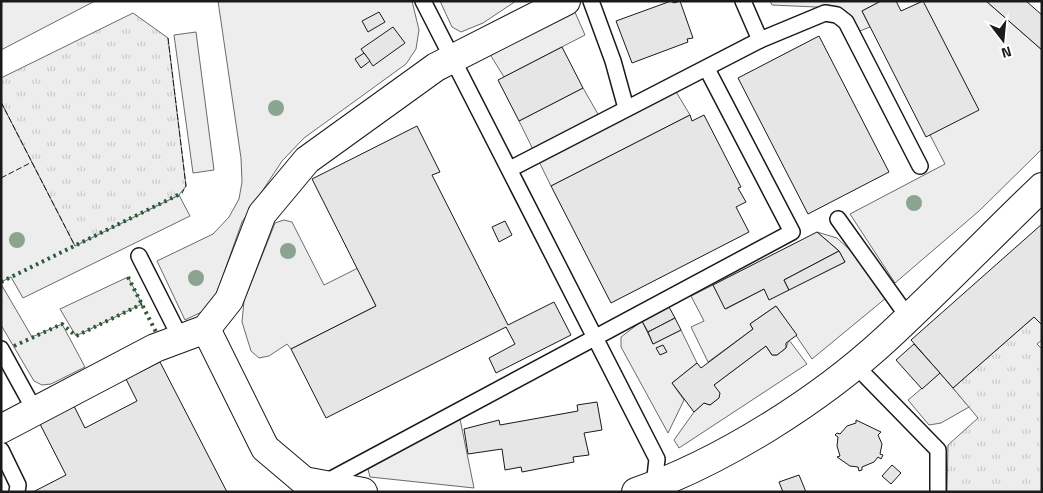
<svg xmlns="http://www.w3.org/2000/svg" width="1043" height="493" font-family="'Titillium Web',sans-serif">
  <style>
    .built { fill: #ededed; stroke: #6a6a6a }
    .park { fill: url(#park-tufts); stroke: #6a6a6a }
    .building { fill: #e6e6e6; stroke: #1a1a1a }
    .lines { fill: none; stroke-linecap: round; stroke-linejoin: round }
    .service-casing { stroke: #1a1a1a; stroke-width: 18 }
    .minor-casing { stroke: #1a1a1a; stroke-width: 30 }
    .service { stroke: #fff; stroke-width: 15 }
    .minor { stroke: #fff; stroke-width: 28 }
    .hedge { stroke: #2b5a34; stroke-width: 4; stroke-dasharray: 2.5 4; stroke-linecap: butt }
    .fence { stroke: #1a1a1a; stroke-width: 1; stroke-dasharray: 6 2.5; stroke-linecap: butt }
    .tree { fill: #8aa48f }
  </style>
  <defs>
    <pattern id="park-tufts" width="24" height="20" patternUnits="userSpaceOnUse" patternTransform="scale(1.25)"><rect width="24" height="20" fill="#ededed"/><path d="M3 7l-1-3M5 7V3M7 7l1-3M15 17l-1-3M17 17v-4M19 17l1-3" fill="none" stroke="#cbcbcb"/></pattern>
  </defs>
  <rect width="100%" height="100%" fill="#fff"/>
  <g class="built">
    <path d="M1 1H95L1 50Z"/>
    <path d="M218 1H412L419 30 416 49 406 64 304 138 282 161 242 222 215 298 208 309 185 320 157 261 213 234 229 217 239 199 242 182 241 158Z"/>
    <path d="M440 1H516L483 23 461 32 452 27Z"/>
    <path d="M570 1 585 35 504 77 483 43Z"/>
    <path d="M770 1H881L862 11 870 27 860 31 848 13 838 8 772 5Z"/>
    <path d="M923 1H986L1042 50V149L979 211 895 283 850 214 945 164 930 135Z"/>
    <path d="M196 32 214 170 193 173 174 35Z"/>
    <path d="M672 85 690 115 551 186 519 121 583 88 602 121Z"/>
    <path d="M1 102 75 245 179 195 190 216 23 298 11 277 1 282Z"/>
    <path d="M284 220 292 222 324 285 358 268 376 306 291 349 287 344 269 356 259 358 251 351 242 322 244 301 275 223Z"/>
    <path d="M817 232 837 238 851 251 886 298 812 359 776 306 750 324 753 329 708 362 691 327 704 321 691 296 713 285 726 309 764 289 770 299 845 262 839 251Z"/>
    <path d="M128 277 142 304 76 336 60 309Z"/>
    <path d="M1 284 32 337 62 324 85 367 51 384 42 385 34 381 1 325Z"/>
    <path d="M642 321 653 344 681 330 697 363 672 383 684 400 668 433 621 347V337Z"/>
    <path d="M789 340 807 364 679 448 674 440 694 412 704 403 710 405 719 398 714 385 766 346 772 355H777L786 348Z"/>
    <path d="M940 373 969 407 941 423 929 425 908 400Z"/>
    <path d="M460 419 474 488 370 477 367 465Z"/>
  </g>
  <g class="park">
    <path d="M133 13 168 38 186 186 179 195 75 246 1 102V78Z"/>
    <path d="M1034 317 1042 325V340L1037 344 1042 349V492H947L948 445 978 418 953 388Z"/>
  </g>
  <g class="building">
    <path d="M671 1 674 3 680 1 693 38 687 39 688 42 632 63 616 21Z"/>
    <path d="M881 1H896L901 11 923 1 979 110 926 137 862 11Z"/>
    <path d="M986 1H1026L1042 15V50Z"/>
    <path d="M379 12 385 22 368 32 362 21Z"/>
    <path d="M393 27 405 43 373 66 361 49Z"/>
    <path d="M819 36 889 172 808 214 738 78Z"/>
    <path d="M562 47 583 88 519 121 498 80Z"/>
    <path d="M364 53 370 61 361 68 355 59Z"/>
    <path d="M690 115 692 121 704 115 741 187 738 188 746 202 736 207 749 232 611 303 551 186Z"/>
    <path d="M417 126 440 172 432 175 508 325 554 302 571 335 496 373 489 358 515 344 506 327 326 418 291 349 376 306 312 179Z"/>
    <path d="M505 221 512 235 499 242 492 227Z"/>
    <path d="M1042 224V325L1034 317 953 388 911 340Z"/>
    <path d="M817 232 839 251 784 280 789 290 769 300 764 289 725 309 713 285Z"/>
    <path d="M839 251 845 262 789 290 784 280Z"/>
    <path d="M776 306 797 335 786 343V348L777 355H772L766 346 714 385 720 393 719 398 710 405 704 403 694 412 672 383 697 363 701 368 753 329 750 324Z"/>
    <path d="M669 307 675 318 648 332 642 321Z"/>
    <path d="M675 318 681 330 653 344 648 332Z"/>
    <path d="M914 344 940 373 922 389 896 360Z"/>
    <path d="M663 345 667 352 660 355 656 348Z"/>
    <path d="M160 362 227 492H33L66 475 40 424 74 406 85 428 137 401 126 379Z"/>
    <path d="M597 402 602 430 584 433 589 455 573 457 574 462 522 472 521 467 505 470 502 449 468 454 464 429 499 420 500 425 578 411 577 405Z"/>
    <path d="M856 420 881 432 878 435 882 444 880 454 883 455 881 459 878 457 874 462 862 467V470L859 471 858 467 850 466 837 457 840 456 837 446 838 437 835 435 837 433 840 434 847 426 856 423Z"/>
    <path d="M892 465 901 473 891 484 882 476Z"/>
    <path d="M799 475 806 492H783L779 482Z"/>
  </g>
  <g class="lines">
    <defs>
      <g id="service">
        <path d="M423 1 657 459 654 485"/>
        <path d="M591 1 613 61 626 108"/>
        <path d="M743 1 760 40"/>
        <path d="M510 169 760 40 825 13 837 15 846 22 920 166"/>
        <path d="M838 219 908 317"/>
        <path d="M139 256 181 339"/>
        <path d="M1 349 35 411"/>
        <path d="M854 364 938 450V492"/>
        <path d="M1 450 18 485 17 492"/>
        <path d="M324 483 792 232 707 69"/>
      </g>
      <g id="minor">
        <path d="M206 329 265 448 304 481 363 492"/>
        <path d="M1 429 155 348 206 329 229 300 262 214 307 160 436 67 566 1"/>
        <path d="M636 492C722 462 820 400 887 338 940 289 990 237 1042 187"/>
      </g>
    </defs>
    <use href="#service" class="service-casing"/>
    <use href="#minor" class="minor-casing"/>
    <use href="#service" class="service"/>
    <use href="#minor" class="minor"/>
    <g class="hedge">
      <path d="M128 277 156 332"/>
      <path d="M1 282 182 193"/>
      <path d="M14 346 62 324 76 336 142 304"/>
    </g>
    <g class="fence">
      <path d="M168 38 186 186 182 193"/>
      <path d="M1 102 75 246"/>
      <path d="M1 178 32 162"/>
    </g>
  </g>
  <g class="tree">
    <circle cx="276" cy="108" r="8"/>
    <circle cx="914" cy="203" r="8"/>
    <circle cx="17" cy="240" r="8"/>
    <circle cx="288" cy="251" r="8"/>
    <circle cx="196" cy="278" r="8"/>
  </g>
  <rect width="1043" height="493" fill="none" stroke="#1a1a1a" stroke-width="5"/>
  <g transform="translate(1003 40) rotate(164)" stroke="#ffffff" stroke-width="4" paint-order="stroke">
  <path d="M0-4L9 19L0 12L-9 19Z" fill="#1a1a1a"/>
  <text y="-8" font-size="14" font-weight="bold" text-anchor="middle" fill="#1a1a1a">N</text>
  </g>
</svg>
